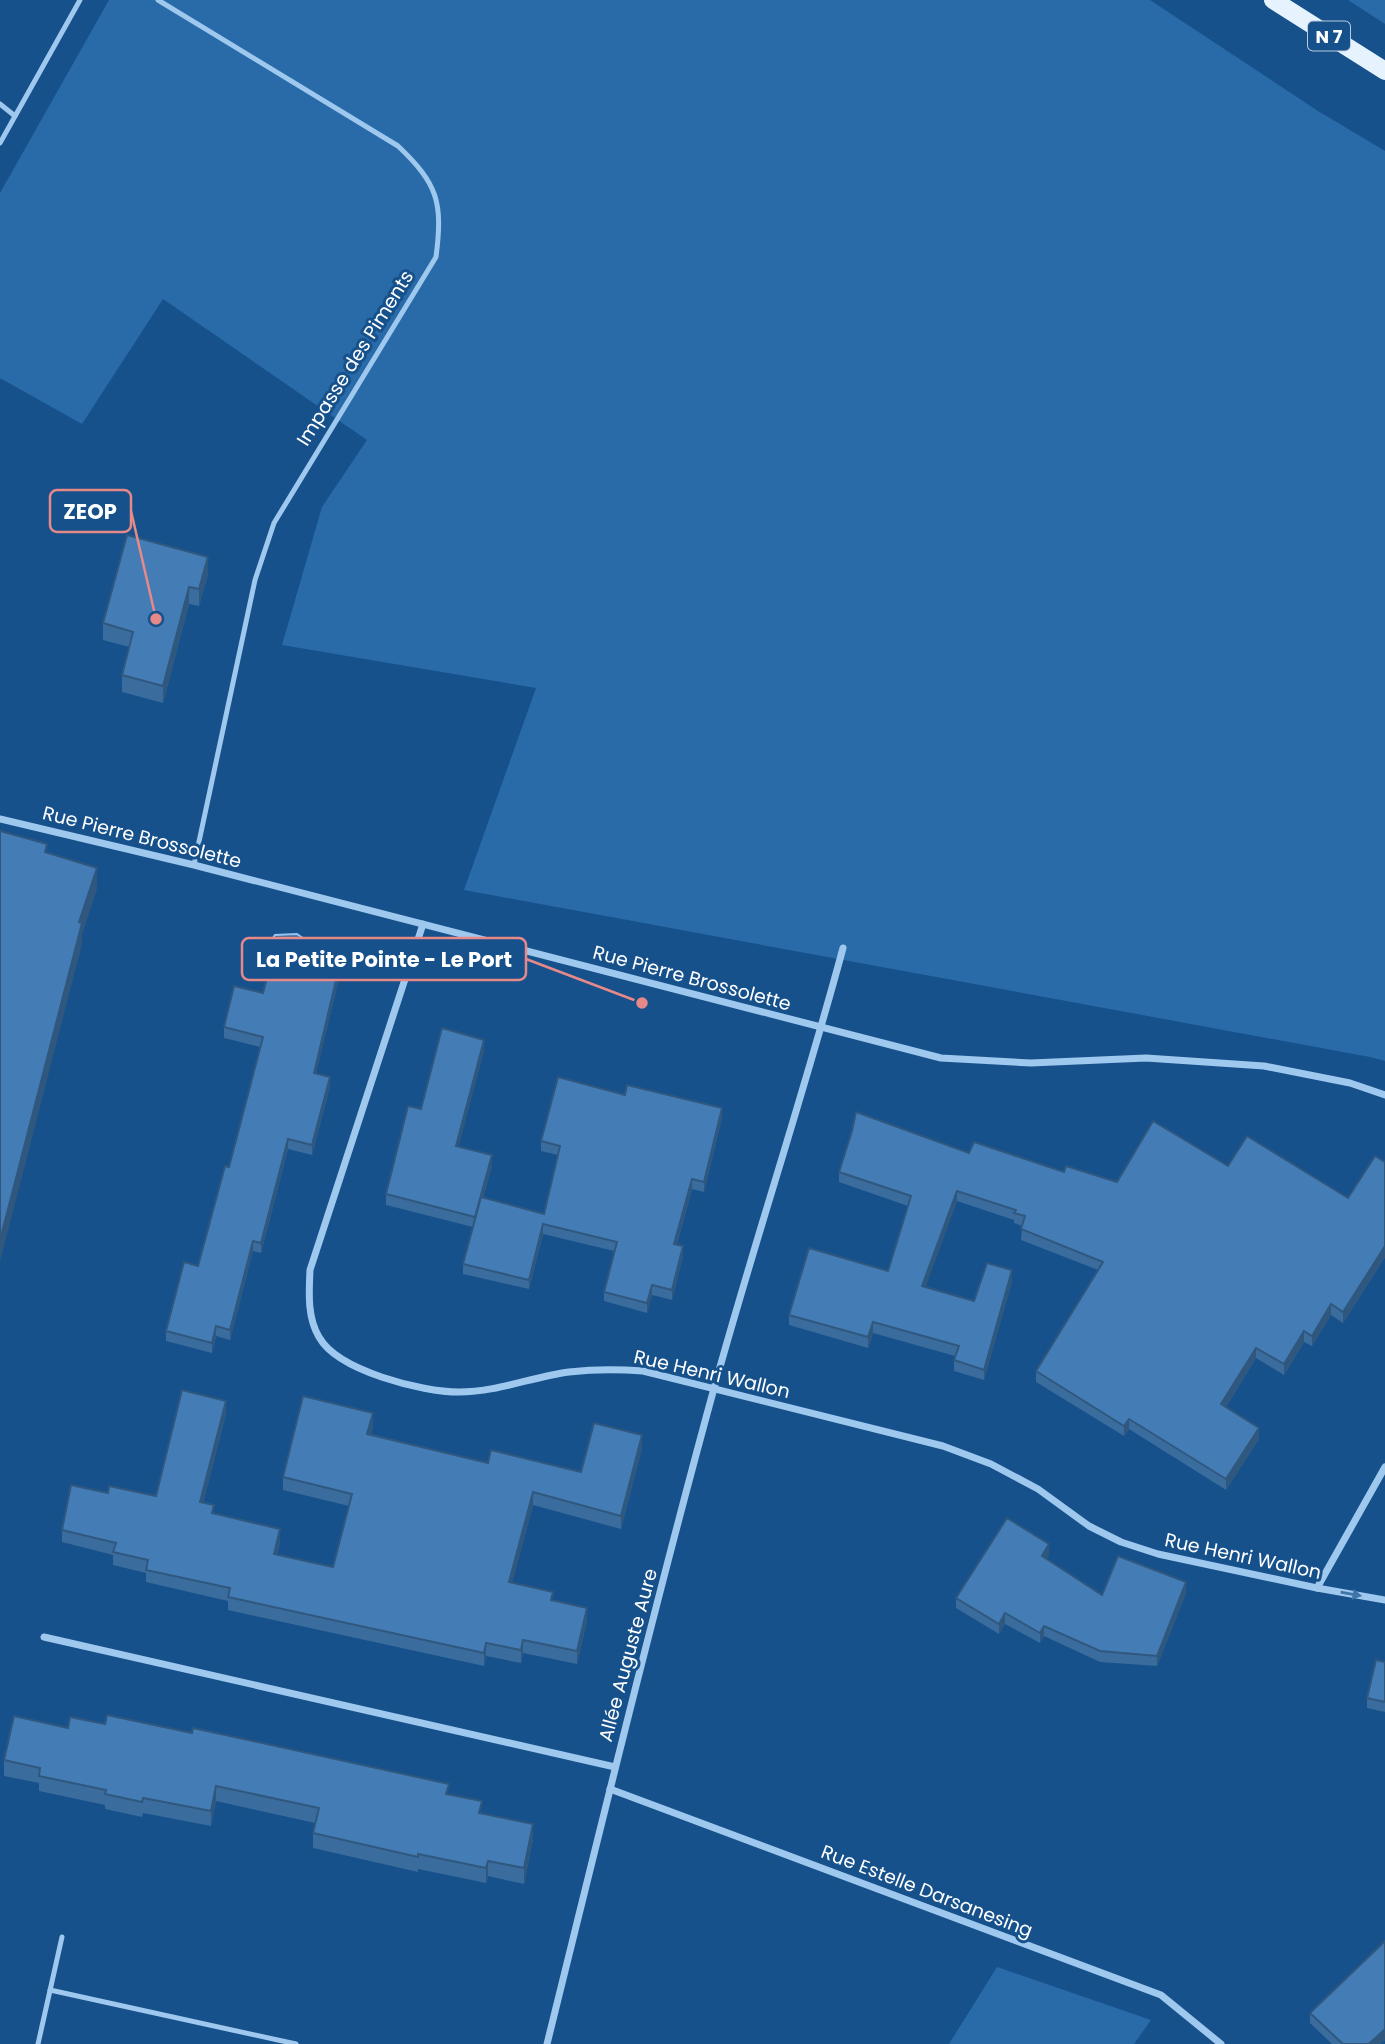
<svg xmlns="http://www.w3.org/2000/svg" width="1385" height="2044" font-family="Poppins,sans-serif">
  <rect width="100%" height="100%" fill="#16518b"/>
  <!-- green -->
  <g fill="#296ba9">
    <path d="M109 0H1150L1318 111 1385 151V1061L1370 1057 464 890 536 688 282 645 322 507 367 440 163 299 82 424 0 378V193Z"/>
    <path d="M1348 0H1385V24Z"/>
    <path d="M997 1967 1151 2020 1134 2044H949Z"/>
  </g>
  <!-- water -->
  <path fill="#406b95" stroke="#92c4f2" stroke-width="2" d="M297 934 326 954 328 957 325 968 269 955V944L275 935Z"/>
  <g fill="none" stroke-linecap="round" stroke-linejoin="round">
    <!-- lane -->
    <g stroke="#9fc8ef" stroke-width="5">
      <path d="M158 0 398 146C438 184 443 202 436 257L274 523 255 580 194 865"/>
      <path d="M0 104 15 116"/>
      <path d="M0 143 80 0"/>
      <path d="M50 1990 296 2044"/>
      <path d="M38 2044 62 1937"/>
    </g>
    <!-- street -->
    <g stroke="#9fc8ef" stroke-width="7">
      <path d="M0 819 194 865 941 1058 1031 1063 1146 1058 1264 1066 1350 1083 1385 1095"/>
      <path d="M423 924 310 1270C309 1292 307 1317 319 1337 338 1371 422 1392 459 1392 497 1392 532 1377 569 1372 594 1369 618 1369 643 1371L943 1446 991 1464 1038 1489 1089 1526 1121 1542 1158 1554 1317 1588 1385 1600"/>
      <path d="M1317 1588 1385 1467"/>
      <path d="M44 1637 615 1767"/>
      <path d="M610 1789 1161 1995 1221 2044"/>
      <path d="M547 2044C601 1826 654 1608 713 1392 754 1243 803 1097 843 948"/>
    </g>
    <!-- primary -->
    <path stroke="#e7f2ff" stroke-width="18" d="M1273 0 1385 71"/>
  </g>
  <!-- wall -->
  <g fill="#3a6c9d">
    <path d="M208 574 199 606 189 604 163 703 122 692V675L129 647 103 640V623Z"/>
    <path d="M338 982 316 1073 330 1087 312 1155 288 1149 261 1253 253 1251 230 1340 216 1336 212 1353 166 1341V1331L198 1266 229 1167 260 1047 224 1038V1027L263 993Z"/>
    <path d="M484 1050 458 1147 492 1166 483 1198 544 1214 558 1155 541 1151V1141L625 1095 722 1118 704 1192 692 1189 677 1244 683 1256 672 1300 652 1295 647 1313 604 1301V1292L614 1251 543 1234 529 1289 463 1274V1264L473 1227 386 1205V1194L421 1109Z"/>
    <path d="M969 1153 1117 1182 1228 1166 1348 1198 1385 1162V1257L1343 1323 1331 1315 1312 1346 1304 1342 1284 1375 1256 1358 1226 1407 1259 1439 1226 1490 1129 1429 1124 1436 1036 1382V1371L1098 1270 1021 1240 1022 1226 1014 1223V1220L957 1201 925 1287 974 1301 1012 1281 984 1380 954 1371V1360L955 1356 873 1333 868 1348 789 1325V1315L888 1271 908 1206 839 1182V1172Z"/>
    <path d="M226 1414 203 1503 214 1514 280 1542 277 1555 333 1567 349 1506 283 1490V1477L373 1426 371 1434 488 1463 581 1472 642 1448 621 1529 533 1505 512 1583 553 1600 587 1621 577 1664 523 1653 521 1663 486 1656 484 1666 228 1610V1601L146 1582V1573L113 1565V1555L62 1542V1530L108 1493 156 1496Z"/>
    <path d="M1049 1555 1046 1559 1102 1595 1186 1593 1157 1666 1100 1662 1044 1636 1040 1643 1005 1624 999 1634 956 1608V1598Z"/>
    <path d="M1385 1662V1712L1367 1708V1698Z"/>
    <path d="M68 1728 449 1795 482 1813 533 1839 524 1884 488 1876 486 1883 418 1869V1872L313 1848V1833L315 1823 216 1801 211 1826 143 1813 142 1817 105 1809V1805L39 1791V1783L4 1776V1760Z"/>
    <path d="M1385 1941V2040L1380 2044H1332L1310 2023V2013Z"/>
  </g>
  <!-- shaded-wall -->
  <g fill="#30587f">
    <path d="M208 557V574L199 606V589Z"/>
    <path d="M189 587V604L163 703V686Z"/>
    <path d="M97 868V889L82 935V944L0 1262V1240L79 922Z"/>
    <path d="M338 972V982L314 1083V1073Z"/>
    <path d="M484 1040V1050L456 1157V1146Z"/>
    <path d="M330 1077V1087L312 1155V1145Z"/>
    <path d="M722 1108V1118L704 1192V1182Z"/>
    <path d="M288 1139V1149L261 1253V1243Z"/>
    <path d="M492 1155V1166L475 1227V1217Z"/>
    <path d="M692 1179V1189L674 1254V1244Z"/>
    <path d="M957 1191V1201L922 1297V1286Z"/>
    <path d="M543 1224V1234L529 1289V1280Z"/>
    <path d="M253 1241V1251L230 1340V1330Z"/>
    <path d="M683 1246V1256L672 1300V1290Z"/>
    <path d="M1385 1246V1257L1343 1323V1312Z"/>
    <path d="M1012 1270V1281L984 1380V1370Z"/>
    <path d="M652 1285V1295L647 1313V1303Z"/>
    <path d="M1331 1304V1315L1312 1346V1336Z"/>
    <path d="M873 1322V1333L868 1348V1337Z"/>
    <path d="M216 1326V1336L212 1353V1343Z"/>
    <path d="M1304 1331V1342L1284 1375V1364Z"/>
    <path d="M1256 1348V1358L1221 1415V1404Z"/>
    <path d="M226 1401V1414L200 1515V1502Z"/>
    <path d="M373 1413V1426L367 1447V1434Z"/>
    <path d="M1129 1419V1429L1124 1436V1426Z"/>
    <path d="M1259 1428V1439L1226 1490V1479Z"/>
    <path d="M642 1435V1448L621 1529V1516Z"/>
    <path d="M533 1492V1505L509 1595V1582Z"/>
    <path d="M280 1529V1542L274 1567V1554Z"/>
    <path d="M1049 1544V1555L1042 1567V1556Z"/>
    <path d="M1186 1582V1593L1157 1666V1656Z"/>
    <path d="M587 1608V1621L577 1664V1651Z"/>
    <path d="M1005 1613V1624L999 1634V1624Z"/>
    <path d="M1044 1626V1636L1040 1643V1633Z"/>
    <path d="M523 1640V1653L521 1663V1650Z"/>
    <path d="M486 1643V1656L484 1666V1653Z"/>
    <path d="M216 1786V1801L211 1826V1811Z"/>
    <path d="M533 1824V1839L524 1884V1868Z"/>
    <path d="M488 1861V1876L486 1883V1868Z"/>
    <path d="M1385 2029V2040L1380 2044H1369Z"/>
  </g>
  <!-- building -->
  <g fill="#447db6" stroke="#30587f" stroke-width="2">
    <path d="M127 535 208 557 199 589 189 587 163 686 122 675 133 632 103 623Z"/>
    <path d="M0 831 47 844 45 852 97 868 79 922 82 923 0 1240Z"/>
    <path d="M273 955 338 972 314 1073 330 1077 312 1145 288 1139 261 1243 253 1241 230 1330 216 1326 212 1343 166 1331 184 1262 198 1266 225 1166 229 1167 263 1037 224 1027 234 986 263 993Z"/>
    <path d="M442 1028 484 1040 456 1146 492 1155 475 1217 386 1194 408 1106 421 1109Z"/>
    <path d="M558 1077 625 1095 627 1085 722 1108 704 1182 692 1179 674 1244 683 1246 672 1290 652 1285 647 1303 604 1292 617 1242 543 1224 529 1280 463 1264 481 1197 544 1214 560 1146 541 1141Z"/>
    <path d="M856 1112 969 1153 974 1142 1064 1172 1066 1166 1117 1182 1153 1121 1228 1166 1247 1136 1348 1198 1375 1156 1385 1162V1246L1343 1312 1331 1304 1312 1336 1304 1331 1284 1364 1256 1348 1221 1404 1259 1428 1226 1479 1129 1419 1124 1426 1036 1371 1103 1262 1021 1229 1025 1216 1014 1213 1016 1210 957 1191 922 1286 974 1301 987 1263 1012 1270 984 1370 954 1360 959 1346 873 1322 868 1337 789 1315 809 1248 888 1271 911 1196 839 1172 852 1131Z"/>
    <path d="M182 1390 226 1401 200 1502 214 1505 212 1513 280 1529 274 1554 333 1567 352 1494 283 1477 303 1396 373 1413 367 1434 488 1463 491 1450 581 1472 594 1423 642 1435 621 1516 533 1492 509 1582 553 1592 551 1600 587 1608 577 1651 523 1640 521 1650 486 1643 484 1653 228 1597 230 1588 146 1570 148 1560 113 1552 116 1543 62 1530 71 1485 108 1493 109 1486 156 1496Z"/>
    <path d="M1007 1518 1049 1544 1042 1556 1102 1595 1118 1556 1186 1582 1157 1656 1100 1651 1044 1626 1040 1633 1005 1613 999 1624 956 1598Z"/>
    <path d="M1376 1660 1385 1662V1702L1367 1698Z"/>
    <path d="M107 1715 192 1733 193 1728 449 1784 446 1794 482 1801 479 1813 533 1824 524 1868 488 1861 486 1868 418 1854V1857L313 1833 319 1808 216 1786 211 1811 143 1798 142 1802 105 1794 106 1790 39 1776 40 1768 4 1760 14 1716 68 1728 70 1717 105 1724Z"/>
    <path d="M1385 1941V2029L1369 2044H1343L1310 2013Z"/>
  </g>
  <!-- one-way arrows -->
  <defs><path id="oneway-solid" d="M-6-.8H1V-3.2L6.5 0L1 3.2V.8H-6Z" transform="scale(1.75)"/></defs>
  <use fill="#3f75a9" href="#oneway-solid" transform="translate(1351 1594) rotate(10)"/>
  <g text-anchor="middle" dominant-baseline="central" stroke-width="6" stroke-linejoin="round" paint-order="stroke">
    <!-- shield labels -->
    <rect fill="#16518b" stroke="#b9cbdc" stroke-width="2" x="1308" y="21.5" width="42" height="29" rx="5"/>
    <g font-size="18" font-weight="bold" fill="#fff">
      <text x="1329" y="36">N 7</text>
    </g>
    <!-- street labels -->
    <g font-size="19" fill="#fff" stroke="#16518b">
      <text transform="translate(355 358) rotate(-58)">Impasse des Piments</text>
      <text transform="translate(142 837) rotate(14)">Rue Pierre Brossolette</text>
      <text transform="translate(692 978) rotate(15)">Rue Pierre Brossolette</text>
      <text transform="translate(712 1374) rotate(13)">Rue Henri Wallon</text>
      <text transform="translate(1243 1556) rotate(12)">Rue Henri Wallon</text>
      <text transform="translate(628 1655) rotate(-75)">Allée Auguste Aure</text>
      <text transform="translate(927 1891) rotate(21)">Rue Estelle Darsanesing</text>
    </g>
  </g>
  <!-- callouts -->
  <path fill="none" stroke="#e88989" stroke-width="2.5" d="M156 619L131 511M642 1003L526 959"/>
  <g fill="#e88989" stroke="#16518b" stroke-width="2.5">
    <circle cx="156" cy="619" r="7"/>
    <circle cx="642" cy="1003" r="7"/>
  </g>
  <g fill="#16518b" stroke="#e88989" stroke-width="2.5">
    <rect x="50" y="490" width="81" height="42" rx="7"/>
    <rect x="242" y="938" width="284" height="42" rx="7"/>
  </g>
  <g font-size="21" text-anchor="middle" font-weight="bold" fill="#fff">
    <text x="90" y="519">ZEOP</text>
    <text x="384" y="967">La Petite Pointe - Le Port</text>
  </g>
</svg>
